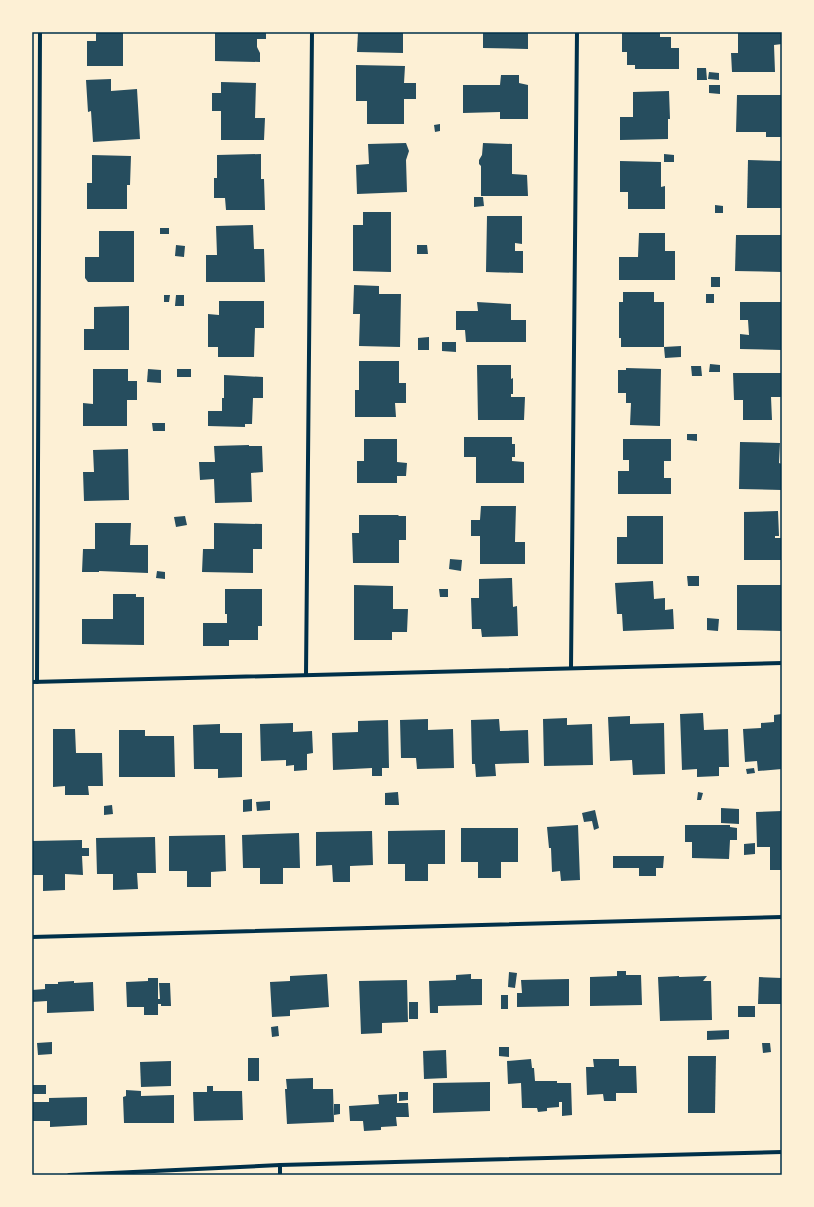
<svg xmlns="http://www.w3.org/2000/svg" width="814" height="1207" font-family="Manrope,sans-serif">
  <rect width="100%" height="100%" fill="#fdf0d5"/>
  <!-- building -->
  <g fill="#264d5e">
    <path d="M96 32H123V66H87V41H96Z"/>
    <path d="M215 32H266V39H257V47L260 53V62L215 61Z"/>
    <path d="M358 32H403V53L357 52Z"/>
    <path d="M483 32H528V49L483 48Z"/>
    <path d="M622 32H660V37H671V48H679V69H635V65H627V52H622Z"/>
    <path d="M738 32H782V44L774 45 775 72H732L731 53H738Z"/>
    <path d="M356 65 405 66 404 83H416V99H404V124H367V101H356Z"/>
    <path d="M697 68H706L707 80H697Z"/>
    <path d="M709 72 719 73V80L708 79Z"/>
    <path d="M501 75H519V83L528 85V119H500V112L463 113V85H500Z"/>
    <path d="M111 79V91L137 89 140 139 93 142 91 111 88 112 86 80Z"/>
    <path d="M221 82 256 83 255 118H265L264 140H221V111H212V93H221Z"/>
    <path d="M709 85H720V94L709 93Z"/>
    <path d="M669 91 670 119H668V139L620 140V117H633V92Z"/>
    <path d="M737 95H782V137H766V132H736Z"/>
    <path d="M440 124V131L435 132 434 125Z"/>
    <path d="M406 143 409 151 406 160 407 192 357 194 356 165 369 164 368 144Z"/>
    <path d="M483 143 512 144V174L527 175 528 196H481V166L479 164V160L482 155Z"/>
    <path d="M261 154V179H264L265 210H226L225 198H214V178H217V155Z"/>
    <path d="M664 154 674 155V162H664Z"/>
    <path d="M92 155 131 156 130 185H127V209H87V183H92Z"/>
    <path d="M748 160 782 161V208H747Z"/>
    <path d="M620 161 661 162V187L665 186V209H628V192H620Z"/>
    <path d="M474 197H483L484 206 474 207Z"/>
    <path d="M715 205 723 206V213H715Z"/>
    <path d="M363 212H391V272L353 271V225H363Z"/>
    <path d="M487 216H522V244L515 243V251H523V273L486 272Z"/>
    <path d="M253 225 254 249H264L265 282H206V255H217L216 226Z"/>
    <rect x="160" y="228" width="9" height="6"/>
    <path d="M99 231H134V282H88L85 278V257H99Z"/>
    <path d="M639 233H665V251H675V280H619V257H638Z"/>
    <path d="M736 235H782V272L735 271Z"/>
    <path d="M176 245 185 246 184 257 175 256Z"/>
    <path d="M417 245H427L428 254H417Z"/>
    <rect x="711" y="277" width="9" height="10"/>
    <path d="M354 285 379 286V294H401L400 347 359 346 360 314H353Z"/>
    <path d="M623 292H654V302H664V347H621V338H619V302H623Z"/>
    <rect x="706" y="294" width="8" height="9"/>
    <path d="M164 295H170L169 302H164Z"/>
    <path d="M176 295H184V306H175Z"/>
    <path d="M219 301H264V328H255L254 357H218V347H208V314L219 315Z"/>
    <path d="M477 302 511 304V320H526V342H466L465 330H456V311H478Z"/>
    <path d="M740 302H782V350L740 349V334L749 335 748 320H740Z"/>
    <path d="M129 306V350H84V329H94V307Z"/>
    <path d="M429 337V350H418V338Z"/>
    <path d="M442 342H456V352L442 351Z"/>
    <path d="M681 346V357L665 358 664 347Z"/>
    <path d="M359 361H399V383H406V403H395L396 417H355V390H359Z"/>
    <path d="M710 364 720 365V372H709Z"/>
    <path d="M477 365H511V379L513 378V394H511V397H525L524 420H478Z"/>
    <path d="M691 366H701L702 376H692Z"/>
    <path d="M626 368 661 369 660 426 630 425 631 403H626V393H618V370H626Z"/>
    <path d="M93 369H128V381H137V400H127V426H83V403L93 404Z"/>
    <path d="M148 369 161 370V383L147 382Z"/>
    <rect x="177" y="369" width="14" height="8"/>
    <path d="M733 373H782V397H771L772 420H743V400H734Z"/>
    <path d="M224 375 263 377V398H253L252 424H245V427L208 426V411H222V398H224Z"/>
    <path d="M152 423H165V431H153Z"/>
    <path d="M687 434H697V441L687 440Z"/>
    <path d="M464 437H512V444H515V457H512V461L524 462V483H476V457H464Z"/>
    <path d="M364 439H397V462L407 463 406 476H397V483H357V461H364Z"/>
    <path d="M623 439H671V461H664V478H671V494H618V471H629V460H623Z"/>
    <path d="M740 442 780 443 779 463 782 464V490L739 489Z"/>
    <path d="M249 445V446H262L263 472 251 473 252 502 215 503 214 479 200 480 199 462H215L214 446Z"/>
    <path d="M128 449 129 500 84 501 83 472H94L93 450Z"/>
    <path d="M481 506H516L515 542H525V564H480V536H471V520H480Z"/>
    <path d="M778 511 779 536H775V538H782V560H744V512Z"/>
    <path d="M359 515H398L399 516H406V540H399V563H353L352 533H359Z"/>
    <path d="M185 516 187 525 176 527 174 517Z"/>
    <path d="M627 516H663V564H617V537H627Z"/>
    <path d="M95 523H131L130 545H148V573L99 571V572H82L83 549H95Z"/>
    <path d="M214 523 262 524V549H253V573L202 572 203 549H214Z"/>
    <path d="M450 559 462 560 461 571 449 569Z"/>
    <path d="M157 571 165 572V579L156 578Z"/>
    <path d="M687 576H699V586H688Z"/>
    <path d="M512 578 513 607 517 606 518 636 482 637 481 629H472L471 598H479V579Z"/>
    <path d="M653 581 654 599 665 598V610L673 609 674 629 623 631 622 614H617L615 583Z"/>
    <path d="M354 585 393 586V609H408L407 632H392V640H354Z"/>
    <path d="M737 585H782V631L737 630Z"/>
    <path d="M225 589H262V626H258V640H229V646H203V623H227V614H225Z"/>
    <path d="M439 589H448V597H440Z"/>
    <path d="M113 594H136V597H144V645L82 644V619H113Z"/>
    <path d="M707 618 719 619 718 631 707 630Z"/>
    <path d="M703 713 704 730 728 729 729 767H719V776L697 777V769L682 770 680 714Z"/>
    <path d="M782 714V769L758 771 757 761 745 762 743 729 761 728V723L774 722V715Z"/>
    <path d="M630 716V724L664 723 665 774 633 775 632 760 610 761 608 717Z"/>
    <path d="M567 718V725L592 724 593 765 544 766 543 719Z"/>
    <path d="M428 719V730L453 729 454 768 417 769 416 758H401L400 720Z"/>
    <path d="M499 719 500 731 528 730 529 763 495 764 496 776 476 777 475 764H472L471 720Z"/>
    <path d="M388 720 389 768H382V776H372V768L333 770 332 733 358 732V721Z"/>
    <path d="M293 723V732L312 731 313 753 307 754V770L294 771V765L286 766V760L261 761 260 724Z"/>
    <path d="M220 724V733H242V777L218 778V769H194L193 725Z"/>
    <path d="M53 729H75L76 753H102L103 786H88L89 795H65V786L53 787Z"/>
    <path d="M119 730H145V736H174L175 777H119Z"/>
    <path d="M754 768 755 773 747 774 746 769Z"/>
    <path d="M398 792 399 805H385V793Z"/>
    <path d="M698 792 703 793 701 800H697Z"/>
    <path d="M252 799V811L243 812V800Z"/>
    <path d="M270 801V810L257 811 256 802Z"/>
    <path d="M112 805 113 814 104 815V806Z"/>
    <path d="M721 808 739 809V824L721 823Z"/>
    <path d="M595 810 599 828 594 830 592 821 584 822 582 813Z"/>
    <path d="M782 811V870H770V847H757L756 812Z"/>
    <path d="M578 825 580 880 561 881 560 871 552 872 551 848H549L547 827Z"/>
    <path d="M685 825H730V827L737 828V840H730L729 859 692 858V842H685Z"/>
    <path d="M461 828H518V862H501V878H478V862H461Z"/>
    <path d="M445 830V864H428V881H405V864H388V831Z"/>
    <path d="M372 831 373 865 350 866V882H333L332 865 316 866V832Z"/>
    <path d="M299 833 300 868H283V884H260V868H243L242 835Z"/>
    <path d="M225 835 226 871 211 872V887H187V871H169V836Z"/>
    <path d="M155 837 156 873H137L138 889 113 890V874H97L96 838Z"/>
    <path d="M82 840V848H89V856H82L83 875 65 874V890L43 891V875H32V841Z"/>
    <path d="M755 843V854L744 855V844Z"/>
    <path d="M613 856H664L663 868H656V876H639V868H613Z"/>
    <path d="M617 971H626V975H641L642 1005 590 1006V977L617 976Z"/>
    <path d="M509 972 517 973 515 988 508 987Z"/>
    <path d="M327 974 329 1007 290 1010V1016L272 1017 270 982 290 981V976Z"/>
    <path d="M471 974V979H482V1005L438 1006V1013H430L429 981 456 980V975Z"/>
    <path d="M679 976V977L707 976 703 981H711L712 1020 660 1021 658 977Z"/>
    <path d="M759 977 782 978V1004H758Z"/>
    <path d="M148 978H158V999H160L159 983H170L171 1006H161V1004H158V1015H144V1007H127L126 982 148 981Z"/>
    <path d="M569 979V1006L517 1007V993H522L521 980Z"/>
    <path d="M407 980 408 1022 382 1023V1033L361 1034 359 981Z"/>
    <path d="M74 981V983L93 982 94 1011 47 1013V1001L32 1002V990L45 989V984H58V982Z"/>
    <rect x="501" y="995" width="7" height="14"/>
    <rect x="409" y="1002" width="9" height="17"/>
    <rect x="738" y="1006" width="17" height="11"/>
    <path d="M278 1026 279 1036 272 1037 271 1027Z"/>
    <path d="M729 1030V1039L707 1040V1031Z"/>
    <path d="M52 1042V1054L38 1055 37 1043Z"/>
    <path d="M762 1043H770L771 1052 763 1053Z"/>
    <path d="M499 1047H509V1057L499 1056Z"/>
    <path d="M446 1050 447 1078 424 1079 423 1051Z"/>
    <path d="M688 1056H716L715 1113H688Z"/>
    <rect x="248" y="1058" width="11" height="23"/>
    <path d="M531 1059 532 1068H534L535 1081H557V1083H571L572 1115 562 1116V1102H559V1107L547 1108V1111L538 1112 537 1108H522L521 1083 508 1084 507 1061Z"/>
    <path d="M593 1059H619V1066H636L637 1093H616V1101H604L603 1094 587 1095 586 1067H594Z"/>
    <path d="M171 1061V1086L141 1087 140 1062Z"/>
    <path d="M313 1078V1089H333L334 1122 287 1124 285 1089H287L286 1079Z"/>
    <path d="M490 1082V1111L433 1113V1083Z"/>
    <rect x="33" y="1085" width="13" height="9"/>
    <path d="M207 1086H213V1091H242L243 1120 194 1121 193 1092H207Z"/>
    <path d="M126 1090 141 1091V1096L174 1095V1123H124L123 1097 126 1096Z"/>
    <path d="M399 1092H408V1100L399 1101Z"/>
    <path d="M397 1094V1103H408L409 1117H396L397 1126 381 1127V1130L364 1131 363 1121H350L349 1106 379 1104 378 1095Z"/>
    <path d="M87 1097V1125L50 1127V1121H32V1102H49V1098Z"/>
    <path d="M334 1104H340V1114L334 1115Z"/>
  </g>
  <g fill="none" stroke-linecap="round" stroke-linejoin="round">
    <!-- minor -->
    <g stroke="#003049" stroke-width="4">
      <path d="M571 668 577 32"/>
      <path d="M306 675 312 32"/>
      <path d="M32 682 782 663"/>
      <path d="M37 682 40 32"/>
      <path d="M32 937 782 917"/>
      <path d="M280 1165V1175"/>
      <path d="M69 1175 280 1165 782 1152"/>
    </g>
  </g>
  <!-- border -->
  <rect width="814" height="1207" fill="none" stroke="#fdf0d5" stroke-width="66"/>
  <rect x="33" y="33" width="748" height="1141" fill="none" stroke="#003049" stroke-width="1.5"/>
</svg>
